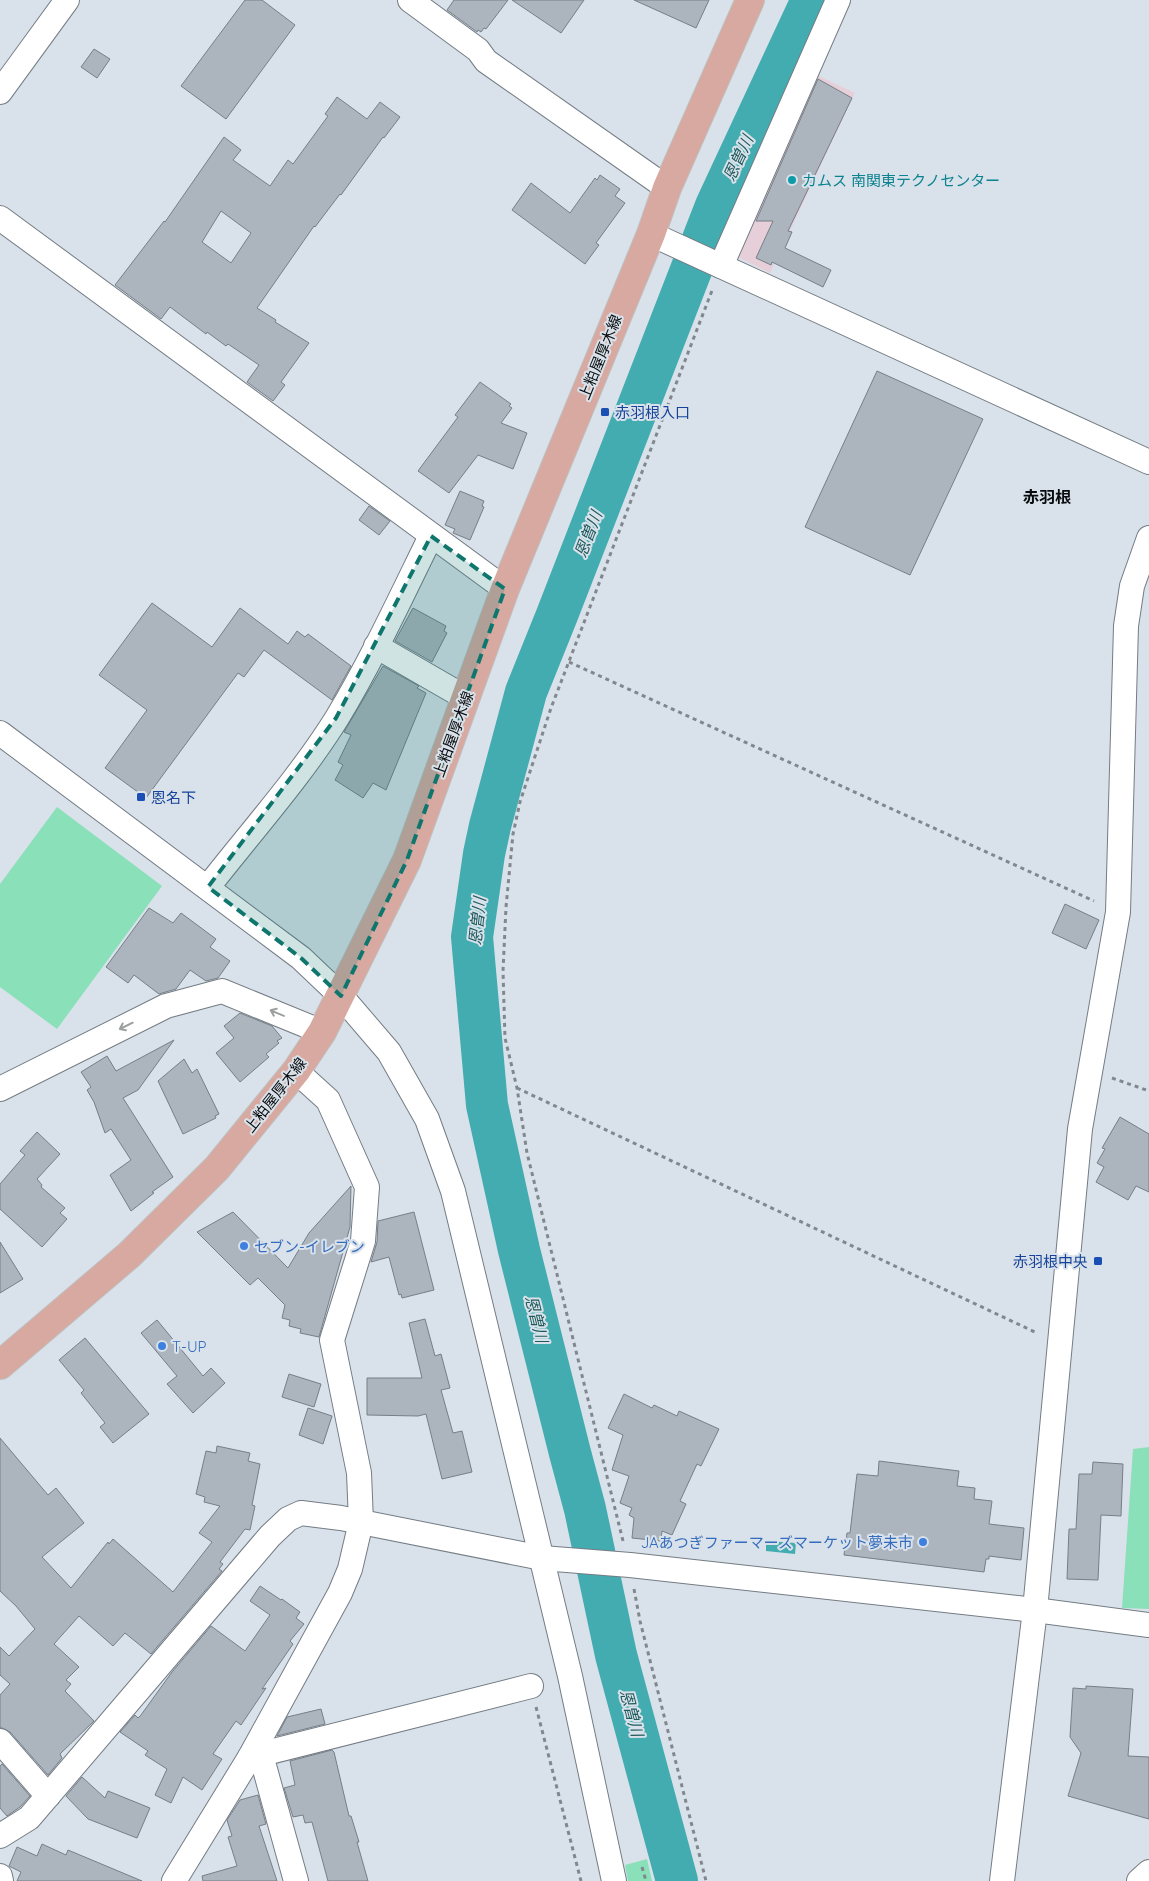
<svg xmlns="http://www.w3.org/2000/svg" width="1149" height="1881" font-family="Quicksand,'Noto Sans JP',sans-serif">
  <rect width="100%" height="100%" fill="#d9e2ea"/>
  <!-- industrial -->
  <path fill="#e7cfd9" d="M810 72 855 93 770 273 732 254Z"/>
  <!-- green -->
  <g fill="#8ae0b9">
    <path d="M57 807 162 886 57 1029 0 987V884Z"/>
    <path d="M1149 1447V1609L1122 1608 1133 1449Z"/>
    <path d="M647 1859 652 1881H628L625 1865Z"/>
  </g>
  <!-- water -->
  <path fill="#43acb0" d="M766 1541 796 1543 795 1554 766 1551Z"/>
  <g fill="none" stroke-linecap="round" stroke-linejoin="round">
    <!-- river -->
    <path stroke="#43acb0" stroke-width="42" d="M677 1881 616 1655 585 1509 570 1453 519 1250 487 1105 472 937 484 854 490 826 526 692 557 615 716 206 812 0"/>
  </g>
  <!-- building -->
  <g fill="#acb4bd" stroke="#767f87" fill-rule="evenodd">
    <path d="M245 0H262L295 25 226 119 181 86Z"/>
    <path d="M454 0H508L486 29 484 28 481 32 478 30 477 32 447 10Z"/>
    <path d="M512 0H584L561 33Z"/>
    <path d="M634 0H709L696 28Z"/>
    <path d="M94 49 110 59 97 78 81 67Z"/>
    <path d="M818 79 852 98 788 231 792 232 785 248 831 270 823 287 772 262 771 265 756 258 773 221H756Z"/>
    <path d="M337 97 367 119 380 102 400 117 384 138 383 137 341 195 340 194 315 227 314 226 257 308 276 320 275 322 309 343 281 382 285 385 273 401 247 382 259 365 228 344 226 346 207 332 206 334 170 307 161 319 115 285 164 221 165 222 224 137 241 150 233 160 270 186 288 160 293 164 328 116 325 114ZM221 211 251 233 231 263 202 242Z"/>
    <path d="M600 175 620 189 615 196 625 203 596 243 599 245 585 264 512 210 531 183 570 213 595 178 597 180Z"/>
    <path d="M877 371 983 419 910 575 805 527Z"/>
    <path d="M480 382 511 404 509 406 512 408 501 423 527 433 513 469 478 455 449 493 418 471 458 417 455 415Z"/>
    <path d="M460 491 484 501 482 506 484 507 470 540 453 533 455 529 445 525Z"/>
    <path d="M369 506 390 521 379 535 359 520Z"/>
    <path d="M152 603 212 647 240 608 288 644 297 631 305 637 308 634 351 666 332 700 264 650 244 677 238 673 146 798 105 768 147 710 99 675Z"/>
    <path d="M413 608 446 626 444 631 447 633 432 662 395 641Z"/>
    <path d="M383 666 419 686 417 688 426 693 386 790 373 783 363 798 335 780 343 765 338 762 351 735 344 732Z"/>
    <path d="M1065 904 1099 920 1086 949 1052 933Z"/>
    <path d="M149 908 173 923 181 913 216 939 210 947 230 961 218 978 206 981 190 970 176 989 159 994 134 975 128 983 106 967Z"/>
    <path d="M240 1013 272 1026 282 1038 277 1041 279 1043 266 1054 269 1057 240 1082 216 1053 234 1038 224 1026Z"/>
    <path d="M174 1040 138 1090 123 1098 173 1177 152 1192 154 1193 131 1211 110 1175 131 1160 111 1129 105 1133 94 1102 87 1090 91 1087 81 1072 107 1056 116 1071Z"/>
    <path d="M184 1059 192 1073 197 1069 219 1114 215 1116 216 1118 183 1134 158 1081Z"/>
    <path d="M1120 1117 1149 1134V1192L1136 1186 1128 1200 1096 1182 1104 1167 1097 1163 1105 1149 1102 1148Z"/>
    <path d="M37 1132 60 1154 37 1179 42 1185 41 1187 65 1208 60 1213 67 1219 42 1247 0 1209V1184L25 1155 20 1151Z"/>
    <path d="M351 1186 350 1227 319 1337 300 1333 301 1329 289 1326 290 1320 282 1318 285 1305 258 1278 250 1285 197 1232 233 1212 288 1268 309 1233Z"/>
    <path d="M414 1212 434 1290 402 1298 401 1294 399 1295 389 1257 371 1262 377 1242 378 1221Z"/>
    <path d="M0 1242 23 1279 0 1293Z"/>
    <path d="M425 1319 435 1356 441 1354 450 1388 441 1390 453 1433 462 1431 472 1472 442 1479 426 1414 418 1416 367 1415V1378H422L409 1323Z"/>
    <path d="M157 1320 203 1376 211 1368 225 1383 193 1413 167 1384 177 1376 141 1333Z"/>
    <path d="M85 1338 149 1414 113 1443 100 1427 105 1423 81 1393 84 1390 59 1360Z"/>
    <path d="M289 1374 321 1384 314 1407 282 1397Z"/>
    <path d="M624 1394 652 1408 654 1405 677 1416 679 1411 719 1429 701 1466 697 1464 680 1501 686 1504 672 1535 662 1531 661 1541 632 1538 634 1518 629 1515 632 1508 620 1503 629 1476 612 1470 623 1435 608 1428Z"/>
    <path d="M308 1408 332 1416 323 1444 299 1435Z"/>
    <path d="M0 1438 48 1495 56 1488 84 1523 42 1557 71 1588 108 1542 109 1544 113 1539 173 1592 212 1542 199 1533 220 1506 204 1502 205 1497 196 1494 206 1451 216 1453 217 1446 250 1453 248 1461 260 1464 252 1505 255 1506 250 1530 245 1529 220 1562 223 1564 219 1569 222 1571 151 1654 125 1633 113 1646 79 1616 54 1644 79 1667 66 1680 71 1684 65 1691 94 1721 60 1754 62 1758 48 1775 10 1732 0 1727V1695L10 1684 0 1675V1647L9 1656 35 1629 16 1606 0 1591Z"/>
    <path d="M879 1461 959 1471 957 1486 975 1488 974 1499 992 1501 989 1524 1024 1528 1021 1560 989 1556V1559H986L984 1572 844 1555 847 1533H850L857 1474 878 1476Z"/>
    <path d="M1093 1462 1123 1464 1121 1516 1101 1515 1098 1580 1067 1579 1069 1529H1076L1079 1474H1092Z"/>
    <path d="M260 1586 281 1600 282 1599 300 1612 296 1618 304 1624 290 1641 293 1644 262 1689 266 1688 241 1725 236 1721 213 1754 222 1759 202 1790 183 1777 171 1803 155 1795 167 1769 145 1755 148 1751 120 1732 135 1715 138 1718 141 1715 172 1672 211 1626 245 1651 270 1615 250 1601Z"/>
    <path d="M1086 1686 1133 1689 1128 1756 1149 1757V1819L1068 1796 1081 1753 1070 1737 1073 1688 1086 1689Z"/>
    <path d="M321 1709 325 1724 277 1736 287 1717Z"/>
    <path d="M332 1750 334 1752 349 1816H351L359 1842H357L368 1881H328L312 1822 305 1823 303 1815 293 1817 284 1788 295 1785 290 1761Z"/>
    <path d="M2 1764 30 1796 20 1807 7 1816 0 1808V1766Z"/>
    <path d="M82 1777 105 1798 108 1791 150 1808 137 1838 88 1819 66 1796Z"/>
    <path d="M258 1795 266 1824 259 1826 277 1881H203L202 1876 237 1866 228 1837 232 1836 227 1820 240 1800Z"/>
    <path d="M42 1844 66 1855 68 1850 142 1881H17L21 1872 9 1866 17 1847 37 1856Z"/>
  </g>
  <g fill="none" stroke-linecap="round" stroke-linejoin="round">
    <defs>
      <g id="minor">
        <path d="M410 0 478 50 486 61 667 188"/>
        <path d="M0 92 67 0"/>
        <path d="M0 218 505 589"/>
        <path d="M651 234 1149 462"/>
        <path d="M721 266 838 0"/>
        <path d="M376 646 466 698"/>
        <path d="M0 733 301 958 341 996 389 1052 427 1119 453 1191 570 1676 614 1881"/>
        <path d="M208 887C250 833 301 776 337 718 372 660 401 597 431 536"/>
        <path d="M0 1089 166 1006 222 991 322 1032"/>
        <path d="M0 1741 48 1796"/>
        <path d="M261 1755 296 1881"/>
        <path d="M250 1757 531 1686"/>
        <path d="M0 1836 29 1818 270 1536 288 1519 301 1513 341 1518 542 1558 630 1565 1035 1610 1149 1625"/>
        <path d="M0 1876 1 1881"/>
        <path d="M174 1881 250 1757 340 1593 350 1569 361 1522 359 1473 332 1340 363 1241 367 1187 328 1100 296 1071"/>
        <path d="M1002 1881 1035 1610 1080 1129 1118 912 1126 626 1132 586 1149 538"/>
        <path d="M1139 1881 1149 1872"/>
      </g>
      <path id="major" d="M0 1365 129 1255 217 1168 296 1071 322 1032 407 860 505 589 651 234 667 188 750 0"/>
    </defs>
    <!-- minor casing -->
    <use href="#minor" stroke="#747c84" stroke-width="26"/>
    <!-- major casing -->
    <use href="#major" stroke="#bfc0c0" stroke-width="30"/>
    <!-- path -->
    <g stroke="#81888d" stroke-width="3" stroke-dasharray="4 4" stroke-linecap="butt">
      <path d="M569 662 1094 901"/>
      <path d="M1112 1078 1149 1091"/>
      <path d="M517 1088 1037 1333"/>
      <path d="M623 1541 527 1153 517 1088 505 1038 503 971 506 907 513 834 520 802 551 708 713 288"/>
      <path d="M634 1589 640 1621 706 1881"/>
      <path d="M536 1707 581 1881"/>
      <path d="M642 1867 646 1881"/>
    </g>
    <!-- minor -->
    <use href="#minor" stroke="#fff" stroke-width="24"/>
    <!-- major -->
    <use href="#major" stroke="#d7a9a1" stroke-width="28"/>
  </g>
  <!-- one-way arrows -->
  <defs><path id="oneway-shaft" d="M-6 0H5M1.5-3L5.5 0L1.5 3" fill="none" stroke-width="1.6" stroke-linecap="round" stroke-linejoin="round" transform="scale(1.25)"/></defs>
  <g stroke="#9d9e9f">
    <use href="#oneway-shaft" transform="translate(277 1013) rotate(-157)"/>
    <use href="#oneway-shaft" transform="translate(126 1026) rotate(154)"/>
  </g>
  <!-- marked area -->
  <path fill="#0f766e" fill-opacity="0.2" stroke="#0f766e" stroke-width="4" stroke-dasharray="10 6" stroke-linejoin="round" d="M431 536 505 589 407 860 341 996 301 958 208 887 336 718Z"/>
  <!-- markers -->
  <circle fill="#0f9aa8" stroke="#d9e2ea" stroke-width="2" cx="792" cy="180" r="5"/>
  <g fill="#1a4fb4" stroke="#d9e2ea" stroke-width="2">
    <rect x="600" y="407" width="10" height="10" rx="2.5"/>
    <rect x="136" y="792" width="10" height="10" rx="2.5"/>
    <rect x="1093" y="1256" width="10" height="10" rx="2.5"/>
  </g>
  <g fill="#3f7fe0" stroke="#d9e2ea" stroke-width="2">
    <circle cx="244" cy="1246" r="5"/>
    <circle cx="162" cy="1346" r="5"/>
    <circle cx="923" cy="1542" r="5"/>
  </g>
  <g text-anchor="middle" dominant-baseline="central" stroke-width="4" stroke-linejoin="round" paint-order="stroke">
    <!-- culture labels -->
    <g font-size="15" fill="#0d838f" stroke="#d9e2ea" text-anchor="start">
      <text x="802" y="180">カムス 南関東テクノセンター</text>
    </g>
    <!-- street labels -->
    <g font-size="15" fill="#090c0e" stroke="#d9e2ea">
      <text transform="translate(600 357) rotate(-68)">上粕屋厚木線</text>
      <text transform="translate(453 734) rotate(-70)">上粕屋厚木線</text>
      <text transform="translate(275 1095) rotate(-52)">上粕屋厚木線</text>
    </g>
    <!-- transit labels -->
    <g font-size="15" fill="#164399" stroke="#d9e2ea" text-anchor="start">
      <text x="615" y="412">赤羽根入口</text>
      <text x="151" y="797">恩名下</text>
      <text x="1088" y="1261" text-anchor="end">赤羽根中央</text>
    </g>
    <!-- shop labels -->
    <g font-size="15" fill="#366cbe" stroke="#d9e2ea" text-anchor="start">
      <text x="254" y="1246">セブン-イレブン</text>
      <text x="172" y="1346">T-UP</text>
      <text x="913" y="1542" text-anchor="end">JAあつぎファーマーズマーケット夢未市</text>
    </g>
    <!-- water labels -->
    <g font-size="16" font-style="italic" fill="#1f5a5c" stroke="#d9e2ea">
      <text transform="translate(738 158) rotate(-65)">恩曽川</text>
      <text transform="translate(588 534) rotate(-69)">恩曽川</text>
      <text transform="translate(477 921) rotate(-84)">恩曽川</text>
      <text transform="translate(537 1319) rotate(76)">恩曽川</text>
      <text transform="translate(632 1713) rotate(75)">恩曽川</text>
    </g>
    <!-- neighbourhood labels -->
    <g font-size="16" font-weight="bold" fill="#090c0e" stroke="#d9e2ea">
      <text x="1047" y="497">赤羽根</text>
    </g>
  </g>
</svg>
